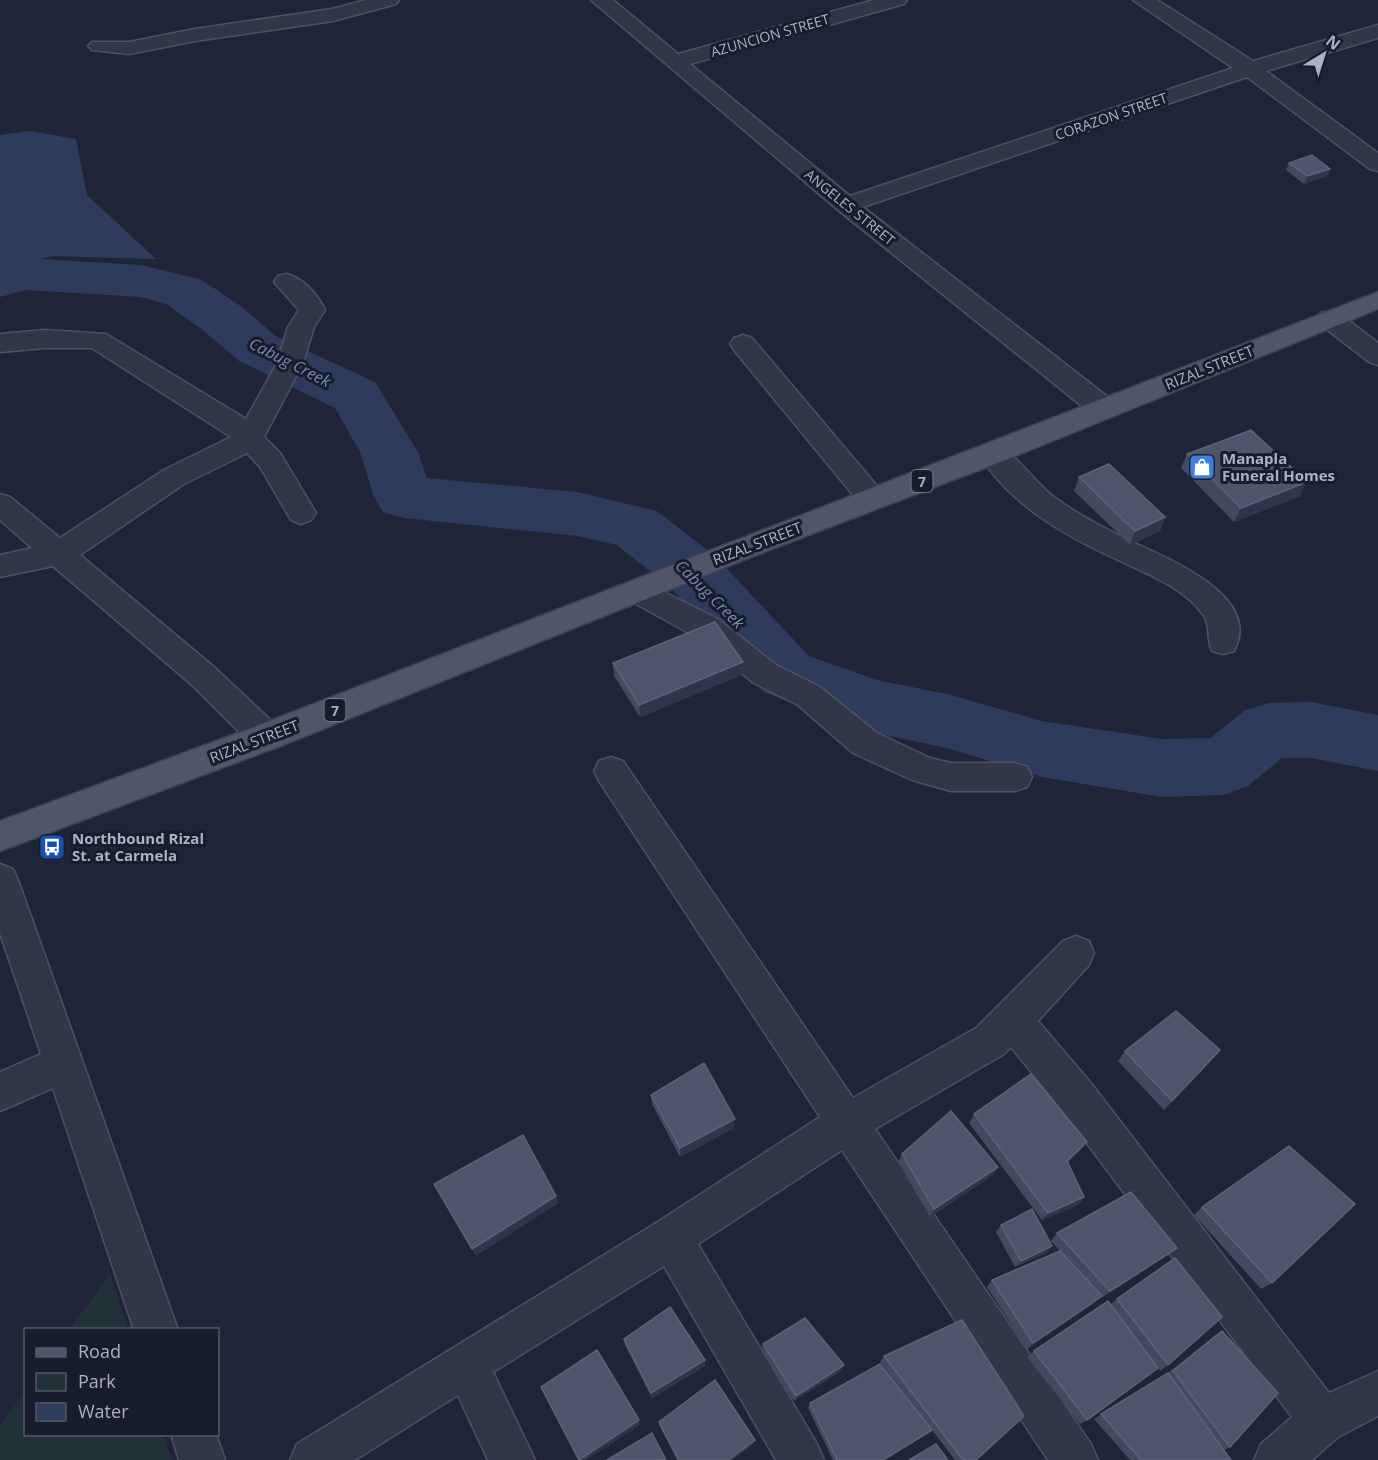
<svg xmlns="http://www.w3.org/2000/svg" width="1378" height="1460" font-family="'Open Sans',sans-serif">
  <rect width="100%" height="100%" fill="#1f2537"/>
  <!-- green -->
  <g fill="#203138">
    <path d="M110 1274 128 1329H70Z"/>
    <path d="M25 1391 26 1434 163 1435 172 1460H0V1426Z"/>
  </g>
  <!-- water -->
  <path fill="#2f3b5d" d="M30 131 76 139 87 195 156 259 53 256 0 269V135Z"/>
  <g fill="none" stroke-linecap="round" stroke-linejoin="round">
    <!-- river -->
    <path fill="#2f3b5d" fill-rule="evenodd" d="M23 258 141 265 202 280 242 307 277 337 375 382 418 452 427 478 577 492 657 511 715 556 809 656 877 680 947 694 1042 721 1162 739 1210 738 1244 711 1268 703 1311 702 1378 715V771L1311 758H1282L1248 786 1224 795 1162 797 1042 777 947 748 875 733 763 692 671 588 617 545 577 536 404 518 383 512 374 497 360 452 335 408 239 361 204 331 166 304 141 297 26 290 0 297V264Z"/>
    <defs>
      <g id="minor">
        <path d="M366 0H399L396 4 333 21 195 41 129 54 92 50 88 46 92 42H129L195 29 332 9Z"/>
        <path d="M591 0H613L678 54 874 0H907L904 4 690 64 850 196 1233 68 1133 0H1157L1253 61 1378 25V38L1266 71 1378 153V171L1370 169 1247 77 863 207 1113 401 1117 408 1113 415 1103 417 1093 415 838 210Z"/>
        <path d="M287 274C304 279 317 294 325 310L314 327 303 363 264 437 280 453 316 513 311 520 301 524 291 520 260 467 247 453 184 484 80 555 214 667 278 727 283 737 278 747 266 751 254 747 192 685 53 566 0 577V555L32 548 0 520V494L10 497 60 538 164 470 231 437 92 348H45L0 352V334L45 330 106 334 246 419 277 363 288 327 299 310 274 282 278 276Z"/>
        <path d="M1330 311 1339 313 1378 343V365L1369 362 1321 325 1317 319 1321 313Z"/>
        <path d="M743 335 752 338 882 492 886 499 882 506 872 509 862 506 734 350 730 344 734 338Z"/>
        <path d="M993 444C1016 451 1036 486 1058 500 1078 514 1100 526 1122 537 1158 555 1265 593 1234 651L1223 654 1212 651C1206 639 1211 627 1204 616 1186 588 1145 573 1116 559 1065 536 1009 504 979 454L983 447Z"/>
        <path d="M638 579 718 619 776 665 820 687 877 733 930 758 951 763H1015L1027 767 1032 777 1027 787 1015 791H951L912 780 853 753 798 705 754 683 696 637 627 599 623 591 627 583Z"/>
        <path d="M611 757 623 761 853 1098 976 1028 1063 941 1076 936 1089 941 1094 953 1089 965 1038 1021 1090 1082 1329 1393 1378 1371V1416L1338 1437 1312 1460H1254L1261 1444 1292 1417 1062 1110 1011 1047 1004 1054 875 1129 1091 1444 1098 1460H1048L842 1150 698 1244 817 1444 824 1460H776L664 1266 493 1372 535 1460H488L458 1395 355 1460H290L297 1444 656 1223 820 1117 599 781 594 771 599 761Z"/>
        <path d="M0 864 13 869 18 880 178 1330H134L53 1088 0 1111V1072L41 1054 0 933Z"/>
        <path d="M171 1434H216L225 1460H179Z"/>
      </g>
      <path id="major" d="M1378 292V309L1003 461 751 557 278 747 0 851V821L254 727Z"/>
    </defs>
    <!-- minor casing -->
    <use href="#minor" stroke="#4d5263" stroke-width="3"/>
    <!-- major casing -->
    <use href="#major" stroke="#3c4151" stroke-width="3"/>
    <!-- minor -->
    <use href="#minor" fill="#323748" fill-rule="evenodd"/>
    <!-- major -->
    <use href="#major" fill="#505668" fill-rule="evenodd"/>
  </g>
  <!-- wall -->
  <g fill="#424a60">
    <path d="M1289 163 1330 169 1327 176 1304 184 1286 170Z"/>
    <path d="M1187 454 1300 496 1234 522 1181 468Z"/>
    <path d="M1079 477 1165 517 1160 531 1130 545 1074 491Z"/>
    <path d="M613 663 742 675 640 717 614 676Z"/>
    <path d="M1125 1051 1211 1059 1164 1110 1118 1061Z"/>
    <path d="M651 1095 734 1128 680 1157 652 1104Z"/>
    <path d="M974 1114 1080 1151 1068 1162 1084 1197 1078 1205 1042 1220 969 1123Z"/>
    <path d="M902 1154 998 1167 993 1175 930 1217 898 1162Z"/>
    <path d="M1202 1207 1272 1283 1261 1289 1194 1215Z"/>
    <path d="M1001 1225 1052 1246 1046 1253 1015 1267 996 1232Z"/>
    <path d="M1057 1233 1177 1248 1168 1255 1103 1297 1065 1256 1094 1303 1027 1349 987 1287 992 1280 1060 1251 1051 1241Z"/>
    <path d="M1117 1299 1168 1365 1160 1371 1158 1368 1087 1420 1080 1424 1027 1357 1034 1351 1111 1304Z"/>
    <path d="M1222 1331 1230 1447 1224 1450 1231 1460H1130L1094 1419 1164 1376 1213 1337Z"/>
    <path d="M624 1339 705 1366 652 1398 625 1345Z"/>
    <path d="M763 1344 844 1365 841 1371 794 1401 761 1350Z"/>
    <path d="M884 1356 976 1460H955L880 1362Z"/>
    <path d="M810 1403 927 1434 885 1460H833L808 1408Z"/>
    <path d="M659 1422 753 1444 732 1460H677L660 1427Z"/>
  </g>
  <!-- shaded-wall -->
  <g fill="#2f364b">
    <path d="M1330 169 1327 176 1304 184 1307 176Z"/>
    <path d="M1307 482 1300 496 1234 522 1241 508Z"/>
    <path d="M1165 517 1160 531 1130 545 1135 531Z"/>
    <path d="M743 662 742 675 640 717 639 705Z"/>
    <path d="M735 1119 734 1128 680 1157V1148Z"/>
    <path d="M1087 1142 1080 1151 1061 1169 1067 1161Z"/>
    <path d="M998 1167 993 1175 930 1217 934 1209Z"/>
    <path d="M556 1196 559 1203 476 1256 472 1249Z"/>
    <path d="M1084 1197 1078 1205 1042 1220 1048 1213Z"/>
    <path d="M1052 1246 1046 1253 1015 1267 1021 1261Z"/>
    <path d="M1177 1248 1168 1255 1103 1297 1110 1291Z"/>
    <path d="M1102 1296 1094 1303 1027 1349 1033 1343Z"/>
    <path d="M705 1360V1366L652 1398 651 1393Z"/>
    <path d="M844 1365 841 1371 794 1401 796 1396Z"/>
    <path d="M639 1420 640 1425 586 1460H579Z"/>
    <path d="M932 1430 927 1434 885 1460H883Z"/>
    <path d="M755 1440 753 1444 732 1460H728Z"/>
  </g>
  <!-- building -->
  <g fill="#4d556b" stroke="#5c6379" stroke-width="1.5">
    <path d="M1312 155 1330 169 1307 176 1289 163Z"/>
    <path d="M1251 430 1307 482 1241 508 1187 454Z"/>
    <path d="M1109 464 1165 517 1135 531 1079 477Z"/>
    <path d="M715 622 743 662 639 705 613 663Z"/>
    <path d="M1176 1011 1220 1050 1172 1101 1125 1051Z"/>
    <path d="M704 1063 735 1119 680 1148 651 1095Z"/>
    <path d="M1031 1074 1087 1142 1067 1161 1084 1197 1048 1213 974 1114Z"/>
    <path d="M951 1111 998 1167 934 1209 902 1154Z"/>
    <path d="M523 1135 556 1196 472 1249 434 1184Z"/>
    <path d="M1289 1146 1355 1204 1272 1283 1202 1207Z"/>
    <path d="M1131 1192 1177 1248 1110 1291 1057 1233Z"/>
    <path d="M1032 1209 1052 1246 1021 1261 1001 1225Z"/>
    <path d="M1060 1251 1102 1296 1033 1343 992 1280Z"/>
    <path d="M1175 1258 1222 1317 1168 1365 1117 1299Z"/>
    <path d="M1108 1301 1158 1368 1087 1420 1034 1351Z"/>
    <path d="M670 1307 705 1360 651 1393 624 1339Z"/>
    <path d="M805 1318 844 1365 796 1396 763 1344Z"/>
    <path d="M962 1320 1024 1416 976 1460H963L884 1356Z"/>
    <path d="M1222 1331 1278 1393 1230 1447 1173 1371Z"/>
    <path d="M597 1350 639 1420 579 1460 541 1387Z"/>
    <path d="M880 1364 932 1430 883 1460H837L810 1403Z"/>
    <path d="M1168 1373 1231 1460H1141L1101 1414Z"/>
    <path d="M715 1380 755 1440 728 1460H679L659 1422Z"/>
    <path d="M652 1433 666 1460H607Z"/>
    <path d="M936 1444 948 1460H909Z"/>
  </g>
  <!-- icons -->
  <defs>
    <symbol id="shop-square" viewBox="-11 -11 22 22"><rect x="-9" y="-9" width="18" height="18" rx="4" fill="#3f7fe0" stroke="#181d2c"/><path d="M-5-2.5h2.3a2.7 3.5 0 0 1 5.4 0H5L5.5 6h-11ZM-1.5-2.5h3a1.5 2.3 0 0 0-3 0Z" fill="#fff"/></symbol>
    <symbol id="bus-square" viewBox="-11 -11 22 22"><rect x="-9" y="-9" width="18" height="18" rx="4" fill="#1a4fb4" stroke="#181d2c"/><path d="M-5-6H5V4H4V6H2V4H-2V6H-4V4H-5ZM-3.5-4V0h7V-4ZM-3.5 1.2v1.5H-2V1.2ZM2 1.2v1.5H3.5V1.2Z" fill="#fff"/></symbol>
  </defs>
  <g fill-rule="evenodd">
    <use href="#shop-square" x="1187" y="452" width="30" height="30"/>
    <use href="#bus-square" x="37" y="832" width="30" height="30"/>
  </g>
  <g text-anchor="middle" dominant-baseline="central" stroke-width="6" stroke-linejoin="round" paint-order="stroke">
    <!-- far-street labels -->
    <g font-size="14" fill="#acb1c5" stroke="#181d2c">
      <text transform="translate(770 35) rotate(-16)">AZUNCION STREET</text>
      <text transform="translate(1111 116) rotate(-19)">CORAZON STREET</text>
      <text transform="translate(850 207) rotate(39)">ANGELES STREET</text>
    </g>
    <!-- shield labels -->
    <g fill="#181d2c" stroke="#808597" stroke-width="1.5">
      <rect x="911.5" y="470" width="21" height="22" rx="4.5"/>
      <rect x="324.5" y="699" width="21" height="22" rx="4.5"/>
    </g>
    <g font-size="14" font-weight="bold" fill="#acb1c5">
      <text x="922" y="481">7</text>
      <text x="335" y="710">7</text>
    </g>
    <!-- street labels -->
    <g font-size="15" fill="#acb1c5" stroke="#181d2c">
      <text transform="translate(1209 367) rotate(-22)">RIZAL STREET</text>
      <text transform="translate(757 543) rotate(-21)">RIZAL STREET</text>
      <text transform="translate(254 741) rotate(-21)">RIZAL STREET</text>
    </g>
    <!-- poi labels -->
    <g font-size="15" font-weight="bold" fill="#acb1c5" stroke="#181d2c" text-anchor="start">
      <text x="1222" y="458">Manapla<tspan x="1222" dy="17">Funeral Homes</tspan></text>
      <text x="72" y="838">Northbound Rizal<tspan x="72" dy="17">St. at Carmela</tspan></text>
    </g>
    <!-- water labels -->
    <g font-size="16" font-style="italic" fill="#7a8ab3" stroke="#181d2c">
      <text transform="translate(290 362) rotate(27)">Cabug Creek</text>
      <text transform="translate(710 594) rotate(45)">Cabug Creek</text>
    </g>
  </g>
  <!-- legend -->
  <rect x="24" y="1328" width="195" height="108" fill="#181d2c" stroke="#535869" stroke-width="1.5"/>
  <rect x="36" y="1348" width="30" height="9" fill="#505668" stroke="#535869" stroke-width="1.5"/>
  <text x="78" y="1358" font-size="18" fill="#acb1c5">Road</text>
  <rect x="36" y="1373" width="30" height="18" fill="#203138" stroke="#535869" stroke-width="1.5"/>
  <text x="78" y="1388" font-size="18" fill="#acb1c5">Park</text>
  <rect x="36" y="1403" width="30" height="18" fill="#2f3b5d" stroke="#535869" stroke-width="1.5"/>
  <text x="78" y="1418" font-size="18" fill="#acb1c5">Water</text>
  <!-- north arrow -->
  <g transform="translate(1324 54) rotate(38)" stroke="#181d2c" stroke-width="4.5" paint-order="stroke">
  <path d="M0-4.5L10 22L0 15L-10 22Z" fill="#acb1c5"/>
  <text y="-9" font-size="16" font-weight="bold" text-anchor="middle" fill="#acb1c5">N</text>
  </g>
</svg>
